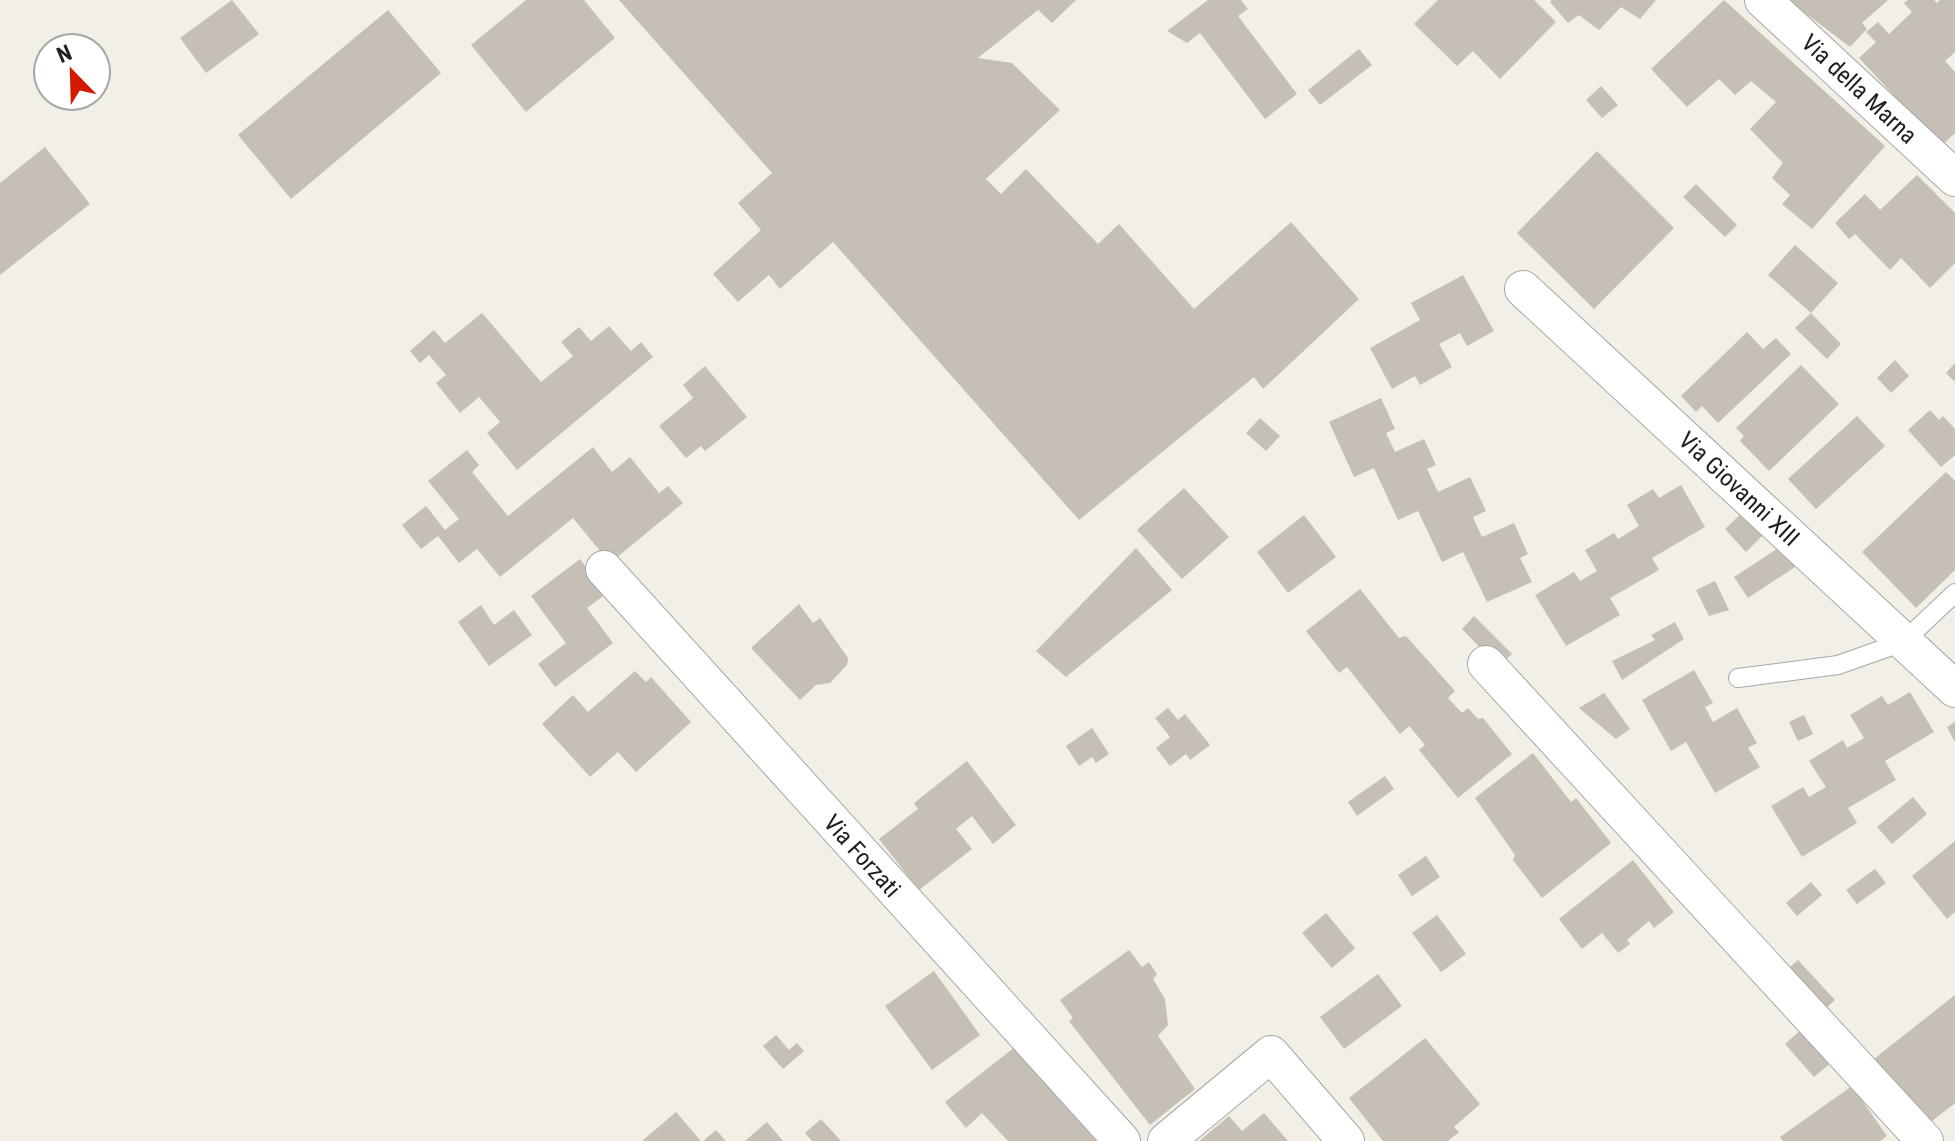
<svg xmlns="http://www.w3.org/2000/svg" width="1955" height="1141" font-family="'Roboto Condensed',sans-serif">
  <rect width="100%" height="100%" fill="#f2efe6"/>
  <!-- building -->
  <g fill="#c6bfb5">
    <path d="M232 0 259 34 206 73 180 38Z"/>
    <path d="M526 0H584L615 38 526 112 471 45Z"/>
    <path d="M619 0H1076L1052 23 1038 10 978 58 1012 63 1060 110 986 179 1001 194 1026 169 1098 244 1119 224 1194 309 1291 222 1359 299 1263 389 1254 377 1079 520 833 242 780 289 769 275 738 302 713 274 761 230 738 203 772 173Z"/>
    <path d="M1208 0H1241L1248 9 1238 16 1297 94 1265 119 1200 33 1187 43 1167 31Z"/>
    <path d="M1438 0H1534L1556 22 1500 79 1473 51 1457 66 1414 24Z"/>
    <path d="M1552 0H1656L1640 19 1621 7 1599 30 1579 15 1568 23 1550 2Z"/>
    <path d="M1724 0 1885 146 1812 229 1782 204 1790 195 1772 178 1783 163 1750 129 1776 102 1751 81 1735 95 1719 79 1687 107 1651 69Z"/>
    <path d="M1788 0H1888L1862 23 1867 29 1850 47Z"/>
    <path d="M1908 0H1934L1937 3 1940 0H1955V52L1945 61 1955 72V133L1941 146 1859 58 1876 42 1866 32 1878 22 1889 34 1912 12 1904 3Z"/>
    <path d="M388 10 441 73 291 199 238 135Z"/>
    <path d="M1359 49 1372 65 1320 105 1308 90Z"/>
    <path d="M1601 86 1618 105 1602 118 1586 100Z"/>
    <path d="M45 147 90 204 0 275V183Z"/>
    <path d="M1597 151 1674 228 1594 309 1517 233Z"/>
    <path d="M1917 175 1955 213V263L1930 288 1901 258 1890 270 1855 234 1849 239 1835 223 1865 194 1880 210Z"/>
    <path d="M1696 184 1737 225 1725 237 1683 197Z"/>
    <path d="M1795 245 1838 283 1811 313 1768 275Z"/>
    <path d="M1463 275 1494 331 1467 346 1460 333 1439 344 1452 367 1420 385 1415 376 1392 389 1370 348 1420 320 1411 303Z"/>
    <path d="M482 313 541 382 573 356 561 342 579 327 591 341 609 326 631 351 641 342 653 357 517 470 487 433 500 422 479 397 460 413 436 383 446 375 429 355 420 363 410 351 434 330 445 343Z"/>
    <path d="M1811 313 1841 344 1827 359 1795 328Z"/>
    <path d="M1747 332 1763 349 1776 338 1791 354 1718 423 1702 406 1696 412 1681 396Z"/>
    <path d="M1895 360 1909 376 1891 393 1877 378Z"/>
    <path d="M1955 363V382L1946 373Z"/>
    <path d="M1801 365 1839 404 1769 471 1740 441 1744 436 1736 428Z"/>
    <path d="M705 366 747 417 705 451 701 446 686 458 659 426 693 398 683 385Z"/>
    <path d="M1381 398 1395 429 1386 433 1395 452 1424 439 1436 465 1427 469 1438 492 1470 477 1486 511 1473 517 1482 537 1514 523 1528 554 1520 558 1532 582 1487 602 1463 552 1442 562 1418 511 1398 520 1374 468 1354 477 1329 422Z"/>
    <path d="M1930 410 1939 420 1943 416 1955 429V455L1941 467 1908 430Z"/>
    <path d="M1857 416 1885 446 1816 509 1788 479Z"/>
    <path d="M1260 418 1280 436 1266 451 1246 433Z"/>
    <path d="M593 447 612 472 630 457 659 493 668 486 683 503 610 563 573 518 500 577 477 549 459 563 438 536 421 549 402 525 426 506 445 530 459 519 428 481 467 450 479 465 472 472 508 516Z"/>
    <path d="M1946 472 1955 481V570L1916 608 1862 552Z"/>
    <path d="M1681 485 1705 527 1652 558 1659 570 1610 598 1620 615 1566 646 1535 595 1574 572 1580 581 1597 571 1585 550 1614 533 1618 539 1639 526 1627 505 1653 489 1659 498Z"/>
    <path d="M1184 488 1229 537 1182 579 1137 530Z"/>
    <path d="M1745 510 1766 532 1746 552 1725 529Z"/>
    <path d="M1304 515 1336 557 1288 593 1257 552Z"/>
    <path d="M1780 547 1801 563 1748 598 1734 577Z"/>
    <path d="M1136 548 1172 590 1066 677 1036 651Z"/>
    <path d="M580 559 606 594 587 608 613 643 555 687 538 664 566 643 531 596Z"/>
    <path d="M1715 581 1729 610 1709 616 1696 590Z"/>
    <path d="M1360 589 1399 638 1406 636 1455 691 1448 698 1462 713 1468 708 1478 719 1483 718 1512 754 1458 798 1419 750 1425 745 1409 726 1400 734 1347 667 1339 673 1306 631Z"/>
    <path d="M799 604 813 623 820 618 848 658 847 665 830 683 816 685 800 700 751 648Z"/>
    <path d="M481 605 494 625 514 610 532 635 489 666 458 622Z"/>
    <path d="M1474 616 1512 654 1498 666 1462 629Z"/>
    <path d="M1675 622 1684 639 1622 680 1612 661 1655 640 1651 635Z"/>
    <path d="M1694 670 1713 703 1705 707 1713 722 1737 708 1757 743 1748 748 1760 767 1715 793 1686 742 1671 751 1642 700Z"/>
    <path d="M635 671 646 682 651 677 691 722 636 772 618 752 590 777 542 724 573 695 588 712Z"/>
    <path d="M1910 692 1934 732 1885 761 1896 780 1848 808 1857 823 1802 857 1771 806 1803 787 1809 797 1826 787 1809 761 1843 740 1847 748 1864 738 1850 715 1882 696 1888 705Z"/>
    <path d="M1604 693 1630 729 1616 739 1579 708Z"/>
    <path d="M1168 708 1178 720 1185 714 1210 745 1190 760 1186 754 1170 766 1156 748 1170 737 1155 718Z"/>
    <path d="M1804 715 1813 734 1798 741 1789 722Z"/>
    <path d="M1955 722V742L1947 727Z"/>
    <path d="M1092 728 1109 754 1096 763 1092 757 1079 766 1066 746Z"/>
    <path d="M1533 753 1571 802 1576 798 1611 843 1542 898 1513 860 1515 855 1475 798Z"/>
    <path d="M967 761 1016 825 993 844 972 816 956 829 972 849 919 890 879 839 918 809 914 803Z"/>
    <path d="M1385 776 1394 789 1357 816 1348 802Z"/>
    <path d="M1913 797 1927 814 1892 844 1877 827Z"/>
    <path d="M1955 841V912L1947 919 1912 876Z"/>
    <path d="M1426 856 1440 877 1412 896 1398 875Z"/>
    <path d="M1633 860 1674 912 1654 928 1649 921 1627 940 1630 944 1618 953 1602 933 1582 949 1559 919Z"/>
    <path d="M1875 869 1886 883 1857 904 1846 890Z"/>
    <path d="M1811 882 1822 895 1797 916 1786 903Z"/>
    <path d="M1326 913 1355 948 1332 968 1302 933Z"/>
    <path d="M1437 915 1466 954 1441 972 1412 933Z"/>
    <path d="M1129 950 1142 967 1149 962 1157 974 1153 979 1165 999 1168 1025 1158 1036 1195 1089 1150 1125 1069 1021 1073 1018 1060 1000Z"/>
    <path d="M1798 960 1835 1000 1821 1013 1784 972Z"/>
    <path d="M934 971 980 1035 932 1070 885 1006Z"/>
    <path d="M1378 974 1402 1006 1344 1049 1320 1017Z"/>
    <path d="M1955 995V1103L1922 1129 1870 1062Z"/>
    <path d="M1804 1027 1833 1061 1814 1077 1785 1044Z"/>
    <path d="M776 1035 789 1050 797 1043 804 1051 783 1069 763 1046Z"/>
    <path d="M1425 1038 1480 1104 1454 1127 1459 1132 1448 1141H1383L1349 1098Z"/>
    <path d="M1020 1043 1112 1141H1008L982 1113 966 1128 945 1102Z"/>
    <path d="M1852 1086 1887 1136 1880 1141H1783L1780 1137Z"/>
    <path d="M676 1112 701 1141H642Z"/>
    <path d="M1264 1113 1288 1141H1199L1229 1116 1242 1131Z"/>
    <path d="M821 1119 841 1141H812L805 1133Z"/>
    <path d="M767 1122 783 1141H745Z"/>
    <path d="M716 1130 726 1141H703Z"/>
  </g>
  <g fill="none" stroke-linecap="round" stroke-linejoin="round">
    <defs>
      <path id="lane" d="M1738 678 1838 665 1903 642 1955 593"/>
      <g id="street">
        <path d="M1763 0 1955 178"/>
        <path d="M1523 289 1955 689"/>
        <path d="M604 569 1122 1141"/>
        <path d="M1486 664 1925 1141"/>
        <path d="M1166 1141 1271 1054 1346 1141"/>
      </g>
    </defs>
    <!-- lane casing -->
    <use href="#lane" stroke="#a7a7a7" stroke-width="20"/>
    <!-- street casing -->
    <use href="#street" stroke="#a7a7a7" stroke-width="38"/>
    <!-- lane -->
    <use href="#lane" stroke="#fff" stroke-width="18"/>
    <!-- street -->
    <use href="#street" stroke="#fff" stroke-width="36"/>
  </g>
  <g text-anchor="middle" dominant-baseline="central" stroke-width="6" stroke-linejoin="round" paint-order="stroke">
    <!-- street labels -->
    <g font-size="24" fill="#202020" stroke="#fff">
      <text transform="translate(1859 89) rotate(43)">Via della Marna</text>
      <text transform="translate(1739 489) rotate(43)">Via Giovanni XIII</text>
      <text transform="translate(862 856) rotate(48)">Via Forzati</text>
    </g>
  </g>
  <!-- north arrow -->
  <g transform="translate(72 72) rotate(337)"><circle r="38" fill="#ffffff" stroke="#a6a6a6" stroke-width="2"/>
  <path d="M0-6L14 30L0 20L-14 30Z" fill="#d11a00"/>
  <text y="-12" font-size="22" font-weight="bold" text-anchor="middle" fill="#202020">N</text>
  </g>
</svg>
